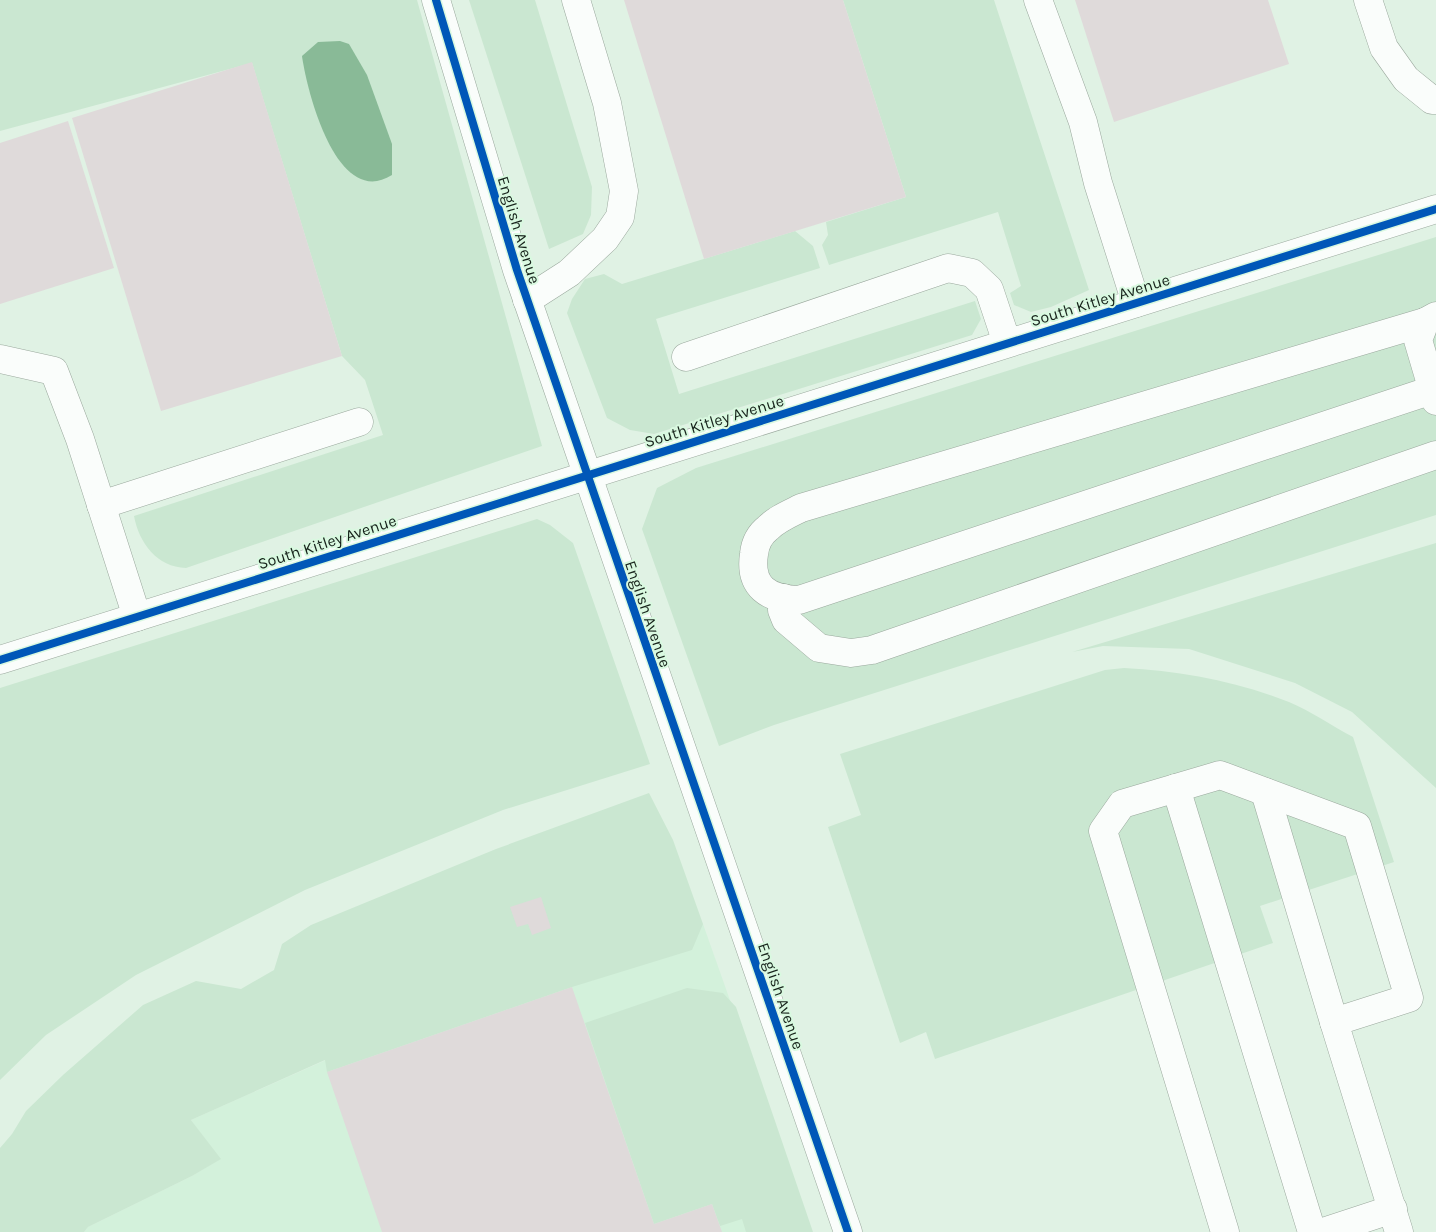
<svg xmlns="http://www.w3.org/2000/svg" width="1436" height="1232" font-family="Karla,sans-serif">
  <rect width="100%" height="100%" fill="#e0f2e4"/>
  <!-- built -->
  <path fill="#d3f1db" d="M703 924 812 1232H84L88 1227 192 1176 220 1159 191 1120 326 1060Z"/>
  <!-- green -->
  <g fill="#cae7d1">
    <path d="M0 0H417L542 446 186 568C157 567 139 543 134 516L383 435 365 380 342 356 252 63 0 131Z"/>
    <path d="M469 0H535L592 187 591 215 583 234 549 249Z"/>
    <path d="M843 0H994L1089 290 1051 307 1031 312 1014 305 1010 293 1021 286 998 212 829 265 822 245 828 235 826 222 906 197Z"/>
    <path d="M795 231 813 246 820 268 656 319 679 394 975 301 981 319 972 335 654 434 630 430 607 418 567 313 572 299 585 279 604 274 622 284Z"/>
    <path d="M1436 237V515L774 725 719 746 642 529 657 488 696 468Z"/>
    <path d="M537 519 550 525 573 543 650 764 503 810 305 890 136 975 46 1035 0 1080V688Z"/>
    <path d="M1436 543V788L1352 712 1295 683 1189 649 1103 646 1072 652Z"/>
    <path d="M1124 668C1180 671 1236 681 1289 702 1311 711 1332 726 1353 737L1394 862 1260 906 1273 943 935 1059 926 1032 900 1043 828 827 861 815 840 754 1105 670Z"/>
    <path d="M649 793 673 840 703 924 692 950 572 987 327 1072 325 1060 191 1120 221 1159 192 1176 88 1227 84 1232H0V1148L12 1134 26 1111 63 1075 143 1005 196 981 241 989 274 970 282 944 311 925 496 849Z"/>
    <path d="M687 988 723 993 736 1007 813 1232H746L742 1219 720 1226 712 1204 654 1224 585 1023Z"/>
  </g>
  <!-- water -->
  <path fill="#89ba97" d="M340 41 349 44 367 75 392 144V175C337 210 307 92 302 56L318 42Z"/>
  <!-- building -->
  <g fill="#dfdada">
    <path d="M624 0H843L906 197 704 259Z"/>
    <path d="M1075 0H1268L1289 64 1114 122Z"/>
    <path d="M252 62 342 356 161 411 72 118Z"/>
    <path d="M68 121 114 268 0 304V143Z"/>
    <path d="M541 897 551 928 532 935 528 924 517 927 510 907Z"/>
    <path d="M572 987 654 1224 712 1204 722 1232H382L327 1072Z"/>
  </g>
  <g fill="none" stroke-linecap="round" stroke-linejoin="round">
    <defs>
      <g id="minor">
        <path d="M436 0 517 270 848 1232"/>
        <path d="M1038 0 1083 122 1098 183 1136 303"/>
        <path d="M1368 0 1384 48 1406 79 1432 100H1436"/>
        <path d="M527 300 569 273 605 239 620 217 624 191 607 103 576 0"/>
        <path d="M1436 316 1425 322 1418 340 1436 401"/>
        <path d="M1425 322 801 508C789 514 777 519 768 528 759 535 755 544 754 554 749 587 768 599 799 600L1432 390"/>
        <path d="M686 357 948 268 972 273 989 289 1007 343"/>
        <path d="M0 359 54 371 80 439 137 617"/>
        <path d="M101 505 359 422"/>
        <path d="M784 598 782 610 786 620 819 648 851 653 872 650 1436 455"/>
        <path d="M0 660 1436 209"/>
        <path d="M1176 788 1312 1232"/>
        <path d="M1265 792 1334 1022"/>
        <path d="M1225 1232 1103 831 1122 804 1220 775 1357 826 1409 998 1334 1022 1399 1232"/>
        <path d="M1323 1232 1393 1209"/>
      </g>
    </defs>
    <!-- minor casing -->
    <use href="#minor" stroke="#9aa89d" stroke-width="29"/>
    <!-- minor -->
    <use href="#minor" stroke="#fafdfb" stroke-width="28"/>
    <defs>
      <g id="cycleway">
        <path d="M436 0 517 270 848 1232"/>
        <path d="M0 660 1436 209"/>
      </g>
    </defs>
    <!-- cycleway casing -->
    <use href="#cycleway" stroke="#d9f9e0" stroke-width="11"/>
    <!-- cycleway -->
    <use href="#cycleway" stroke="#0057b8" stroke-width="8"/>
  </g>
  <g text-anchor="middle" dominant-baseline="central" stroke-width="4" stroke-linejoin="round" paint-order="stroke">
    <!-- street labels -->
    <g font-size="16" fill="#16221a" stroke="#d9f9e0">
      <text transform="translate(519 230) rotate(73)">English Avenue</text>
      <text transform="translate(1100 300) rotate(-17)">South Kitley Avenue</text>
      <text transform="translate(714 421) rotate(-17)">South Kitley Avenue</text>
      <text transform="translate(327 542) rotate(-18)">South Kitley Avenue</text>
      <text transform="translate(648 614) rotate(71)">English Avenue</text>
      <text transform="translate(781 996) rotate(71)">English Avenue</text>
    </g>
  </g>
</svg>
